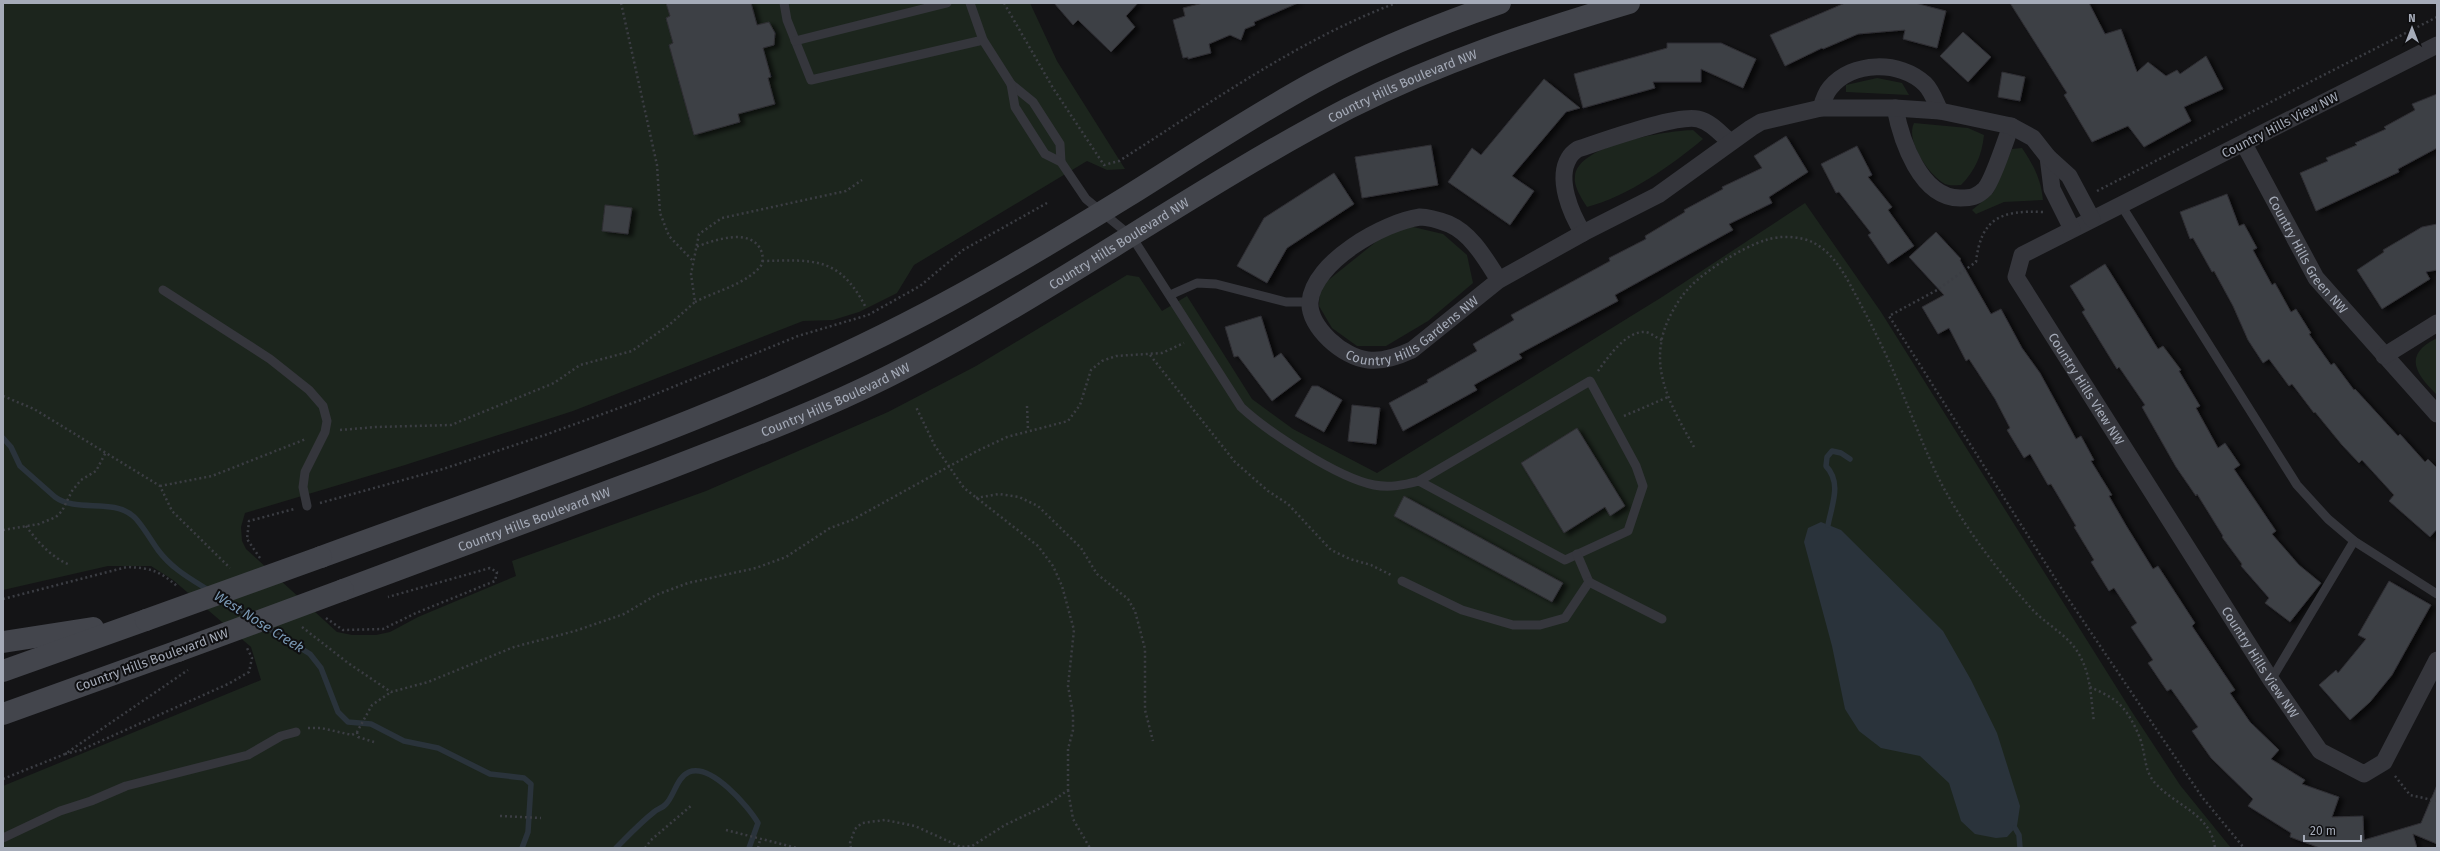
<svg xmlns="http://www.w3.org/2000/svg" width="2440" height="851" font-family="'Fira Sans',sans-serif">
  <defs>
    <filter id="shadow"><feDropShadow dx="4.5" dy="2.5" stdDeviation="2" flood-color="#0009"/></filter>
  </defs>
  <rect width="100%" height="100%" fill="#141416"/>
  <!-- green -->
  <g fill="#1c251d">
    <path d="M3 3H1030L1057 61 1125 169 1107 170 1087 161 914 265 897 293 859 312 833 320 803 321 573 411 405 465 245 513 241 527 242 541 246 549 337 632 352 635H376L390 632 418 617 516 576 512 561 706 491 888 412 976 366 1127 275 1139 277 1162 311 1187 296 1252 399 1293 429 1377 473 1662 297 1805 203 1881 312 2132 712 2180 785 2231 848H3V786L261 680 251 647 173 580 151 566H108L3 590Z"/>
    <path d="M1877 78 1902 83 1909 95 1846 92V85Z"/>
    <path d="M1914 123 1968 128 1984 135C1982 155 1975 171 1961 185 1957 185 1949 186 1945 184 1929 175 1905 141 1914 123Z"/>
    <path d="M1693 130 1703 139C1672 165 1627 197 1587 207 1582 199 1573 186 1575 176 1578 144 1667 131 1693 130Z"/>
    <path d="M2022 148C2034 166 2041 179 2043 200L2004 202 1976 214 1972 210 1993 193 2012 149Z"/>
    <path d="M1409 226 1443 234 1467 255 1473 283 1428 321 1386 346H1357L1332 328 1319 306 1320 291 1326 282 1382 237Z"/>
    <path d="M2437 338V395C2416 374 2402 355 2437 338Z"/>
  </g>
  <!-- water -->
  <path fill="#2a333b" d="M1821 522 1841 530 1943 631 1971 680 1997 733 2020 806 2017 826 2007 837 1996 838 1975 834 1961 821 1949 783 1920 756 1881 748 1859 731 1845 709 1832 646 1804 542 1808 528Z"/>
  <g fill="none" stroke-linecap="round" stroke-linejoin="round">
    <!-- stream -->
    <g stroke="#2a333b" stroke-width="5.5">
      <path d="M3 438 11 447 20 466 55 497C77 513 112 498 133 516 140 521 152 542 158 550 172 569 191 579 210 591"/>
      <path d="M1828 525C1832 504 1842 483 1826 466L1827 457 1832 451 1841 453 1850 459"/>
      <path d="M223 599 253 618"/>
      <path d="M263 625 310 654 321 668 338 712 348 722 371 724 404 741 438 748 490 774 524 778 531 784 528 832 522 848"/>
      <path d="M2015 828 2019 835 2020 848"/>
      <path d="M616 848C628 836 640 823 654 812 657 809 663 808 666 804 674 796 677 777 689 772 711 763 748 806 758 823L749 848"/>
    </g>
  </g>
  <!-- building -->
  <g fill="#3e3f44" stroke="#2e2e33" filter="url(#shadow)">
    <path d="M666 3H751L757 25 769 22 775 33 774 45 763 48 771 77 768 78 775 104 738 114 740 122 694 135 669 45 673 43 666 18 670 16Z"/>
    <path d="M1054 3H1138L1126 16 1135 27 1111 52 1078 20 1073 25Z"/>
    <path d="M1203 3H1298L1254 22 1255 25 1245 29 1241 40 1230 35 1209 44 1211 53 1188 59V57L1183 58 1173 20 1185 16 1183 8Z"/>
    <path d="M1845 3H1915L1946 11 1937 48 1903 39 1905 30 1858 34 1823 49 1822 48 1785 66 1770 35Z"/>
    <path d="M2010 3H2089L2105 34 2121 29 2137 72 2148 62 2166 76 2177 70 2180 74 2206 56 2223 89 2184 107 2191 121 2144 147 2128 126 2092 142 2064 95 2067 93Z"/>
    <path d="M1963 32 1991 57 1968 82 1940 56Z"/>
    <path d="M1667 43H1721L1756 59 1743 88 1701 69V82H1653L1655 88 1583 108 1574 74 1667 48Z"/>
    <path d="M2002 72 2025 77 2020 101 1998 97Z"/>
    <path d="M1544 79 1580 108 1566 112 1512 176 1534 191 1510 225 1448 182 1472 148 1481 155Z"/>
    <path d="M2437 94V148L2398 169 2399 172 2316 211 2300 173 2328 161 2326 158 2357 145 2355 143 2386 129 2384 127 2415 110 2412 104Z"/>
    <path d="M1786 136 1808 172 1769 197 1772 203 1729 224 1733 230 1615 295 1618 301 1519 354 1522 358 1474 385 1477 390 1403 431 1389 403 1428 382 1427 380 1477 351 1473 344 1514 320 1511 315 1610 261 1609 258 1646 239 1645 236 1685 212 1684 210 1723 189 1722 187 1762 168 1754 156Z"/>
    <path d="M1431 145 1438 185 1362 198 1355 157Z"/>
    <path d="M1857 146 1872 175 1868 177 1892 207 1888 210 1914 246 1888 264 1868 235 1871 233 1839 192 1836 193 1821 164Z"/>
    <path d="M1334 173 1354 204 1287 248 1267 283 1237 266 1264 218Z"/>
    <path d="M2227 194 2239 226 2244 224 2257 248 2253 250 2272 285 2275 283 2291 312 2296 309 2311 333 2309 334 2331 365 2334 363 2354 390 2355 389 2398 436 2400 434 2425 462 2428 459 2437 468V529L2430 537 2389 501 2394 495 2362 460 2359 463 2342 445 2315 412 2314 413 2292 384 2289 386 2269 359 2263 363 2248 340 2233 306 2214 271 2212 272 2193 238 2190 239 2180 212Z"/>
    <path d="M605 205 632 208 628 234 602 231Z"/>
    <path d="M2437 224V270L2426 272 2430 279 2382 309 2357 270 2384 252 2383 250 2422 227Z"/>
    <path d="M1936 232 1961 259 1960 260 1991 314 2001 309 2022 348 2040 373 2076 439 2081 436 2094 460 2091 461 2112 495 2109 496 2127 527 2153 569 2158 566 2195 623 2192 626 2235 690 2230 693 2250 722 2279 750 2271 759 2305 780 2302 784 2339 797 2332 817 2363 816 2364 840 2421 823 2437 785V844L2413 834 2417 848H2320L2290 837 2291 833 2248 806 2253 799 2211 758 2192 731 2198 727 2171 689 2167 691 2148 663 2153 660 2131 627 2137 623 2114 588 2109 591 2091 562 2094 560 2074 527 2076 526 2051 484 2048 485 2030 454 2024 458 2007 430 2010 428 1995 399 1969 359 1966 361 1949 328 1938 334 1922 307 1944 295 1909 257Z"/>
    <path d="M2105 264 2158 349 2163 346 2181 370 2179 371 2200 406 2196 408 2218 448 2225 443 2240 465 2234 469 2276 531 2272 534 2299 565 2321 583 2290 622 2265 603 2269 598 2241 566 2242 564 2222 537 2223 536 2197 494 2196 496 2176 467 2142 407 2145 405 2119 367 2117 369 2082 312 2085 310 2070 286Z"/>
    <path d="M1261 316 1274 358 1281 353 1301 379 1272 401 1238 356 1234 357 1225 327Z"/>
    <path d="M1312 386H1318L1342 400 1324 432 1295 416Z"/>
    <path d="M1352 405 1380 408 1376 444 1348 441Z"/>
    <path d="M1577 428 1625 506 1610 516 1605 507 1564 533 1521 463Z"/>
    <path d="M1404 496 1563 583 1552 602 1394 516Z"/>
    <path d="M2389 581 2431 605 2392 675 2370 702 2350 720 2319 685 2336 670 2338 673 2366 639 2358 635Z"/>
  </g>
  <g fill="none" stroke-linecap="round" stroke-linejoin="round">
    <!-- path -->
    <g stroke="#3b3d43" stroke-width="2.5" stroke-dasharray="2 3" stroke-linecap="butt">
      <path d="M621 3 657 165 660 213 669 236 693 261"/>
      <path d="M1004 3 1053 88 1104 165 1119 161C1209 104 1296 41 1396 3"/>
      <path d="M2097 191 2437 17"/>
      <path d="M2043 212C2001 210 1981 218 1976 262L1937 290 1889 316 2063 591 2202 797 2244 848"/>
      <path d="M762 261C813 260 839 256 865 306"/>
      <path d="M695 302C716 291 744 285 760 267 763 264 763 257 762 253 753 226 714 240 696 247"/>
      <path d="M1150 355 1235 462 1268 491 1288 504 1331 550 1350 559 1371 565 1391 575"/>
      <path d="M1598 371C1608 357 1626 331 1645 332 1650 332 1656 338 1662 340"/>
      <path d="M3 396 34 409 160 486 172 511 230 568"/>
      <path d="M1027 406 1028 430"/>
      <path d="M1624 416 1668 397"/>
      <path d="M340 430 376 427 451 425 554 383 580 365 632 351 669 325 695 302 691 274 699 234 722 218 846 191 862 180"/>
      <path d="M1694 447C1677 416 1655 382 1661 344 1663 326 1676 302 1688 289 1704 271 1743 247 1766 240 1780 235 1801 236 1814 243 1837 255 1849 283 1861 305 1877 335 1892 366 1904 397 1916 426 1927 455 1941 483 1965 528 1997 570 2031 608 2047 626 2070 635 2081 658 2091 677 2091 700 2094 722"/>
      <path d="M160 486 212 476 306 439"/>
      <path d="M976 498 999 494 1019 497 1038 506 1081 548 1097 574 1128 599 1135 611 1145 649V710L1153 741"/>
      <path d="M320 503 443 469 545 435 641 400 798 336 868 315 920 286 963 250 1047 203"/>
      <path d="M26 526C37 541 51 557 68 564"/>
      <path d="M3 530 39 524 56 517 62 511 72 491 81 480 96 471 106 452"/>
      <path d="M260 558 247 539 249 521 294 509"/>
      <path d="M3 599 127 567C151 568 160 571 178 587"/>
      <path d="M326 618 343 630 383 629 416 613 495 581 497 572 490 568 388 597"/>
      <path d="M302 627 348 663 391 692 428 682 514 647 575 631 624 614 656 595 688 583 756 568 786 557 830 528 852 520 977 451 1007 437 1068 421 1080 405 1091 370 1102 361 1116 356 1162 353 1184 343"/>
      <path d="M2090 687C2101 692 2115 698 2123 708 2131 717 2141 737 2143 749 2146 763 2146 774 2157 785 2177 806 2211 815 2215 848"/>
      <path d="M308 728H321L352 735 357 732 372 705 391 692"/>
      <path d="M357 732 358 737 374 742"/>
      <path d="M65 754 81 750 228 684 249 672 252 658 246 646"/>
      <path d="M2395 776 2410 795 2437 801"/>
      <path d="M3 779 65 754 188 670"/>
      <path d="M1068 790 1073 819 1090 848"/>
      <path d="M500 816 541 818"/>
      <path d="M726 830 797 848"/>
      <path d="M645 848 651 840 692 805"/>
      <path d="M758 848 760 840"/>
      <path d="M851 848 850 843 855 829 862 823 885 820 915 826 961 847 972 846 1005 825 1049 804 1068 790V749L1073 730V713L1068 686 1074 630 1062 586 1053 566 1038 546 964 488 935 446 916 407"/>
    </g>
    <!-- lane -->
    <g stroke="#35363c" stroke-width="9">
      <path d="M784 3 787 20 811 80 983 40"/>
      <path d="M970 3 983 40 1011 84 1033 102 1060 144 1061 162"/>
      <path d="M795 41 947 3"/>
      <path d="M1011 84 1015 107 1045 154 1061 162 1086 199 1132 237 1241 407C1268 432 1338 478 1374 485 1390 488 1404 485 1419 481L1590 381 1636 466 1643 486 1628 531 1565 560 1419 481"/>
      <path d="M2121 205 2297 485 2328 519 2354 541 2437 594"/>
      <path d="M163 290 270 359 309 390 323 406 327 421 325 432 305 472 303 487 307 506"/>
      <path d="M1170 295 1197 283 1216 284 1286 302H1310"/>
      <path d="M1402 581 1462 610 1513 625H1540L1565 618 1589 582 1577 554"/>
      <path d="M1589 582 1662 619"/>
      <path d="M2271 680 2354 541"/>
      <path d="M3 838 60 811 91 801 126 786 248 755 281 736 296 732"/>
    </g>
    <!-- street -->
    <g stroke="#35363c" stroke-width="17">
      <path id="s1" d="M2437 45 2022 255 2016 277 2271 680 2320 751 2364 774 2384 762 2437 660"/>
      <path d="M1821 108C1823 101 1825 94 1830 88 1852 61 1900 60 1925 84 1932 91 1936 103 1940 111"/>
      <path d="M1895 108C1901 139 1920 199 1961 198 1971 198 1977 197 1985 189 1993 180 2006 139 2011 126"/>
      <path id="s2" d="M2244 144 2316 278 2437 414"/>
      <path d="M2048 157 2052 189 2072 229"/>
      <path d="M1583 233C1571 214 1556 179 1569 158 1571 154 1575 151 1578 149 1603 141 1676 114 1698 119 1711 122 1720 133 1730 142"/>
      <path id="s3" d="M1499 280C1486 260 1472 234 1449 224 1441 221 1428 217 1420 217 1384 222 1313 262 1310 302 1308 327 1344 358 1368 360 1383 362 1399 356 1412 350L1499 280 1583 233 1658 195 1751 128 1761 122 1821 108H1895L1940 111 2011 126 2033 138 2048 157 2069 176 2092 219"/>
      <path d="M2384 356 2437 323"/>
    </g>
    <!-- secondary -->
    <g stroke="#43454c" stroke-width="22">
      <path d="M321 557C531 480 748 410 947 302 1008 269 1068 233 1128 196 1189 158 1249 118 1313 83 1372 51 1436 25 1500 3"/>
      <path id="s4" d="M343 590C447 551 552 513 657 473 734 443 813 414 887 377 1047 297 1191 190 1349 108 1440 62 1532 32 1629 3"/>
      <path d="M3 642 93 628"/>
      <path d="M3 671 146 620"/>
      <path d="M3 714 178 651"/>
    </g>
    <!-- secondary-bridge -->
    <g stroke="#43454c" stroke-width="22">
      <path d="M146 620 321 557"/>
      <path d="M178 651 343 590"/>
    </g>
  </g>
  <g text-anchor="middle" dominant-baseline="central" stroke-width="4" stroke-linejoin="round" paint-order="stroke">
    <!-- street labels -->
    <g font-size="13" fill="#a5abb8" stroke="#0f0f11">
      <text stroke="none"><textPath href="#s4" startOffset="1177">Country Hills Boulevard NW</textPath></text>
      <text transform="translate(2280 125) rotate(-27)">Country Hills View NW</text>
      <text stroke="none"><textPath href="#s4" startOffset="852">Country Hills Boulevard NW</textPath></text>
      <text stroke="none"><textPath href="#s2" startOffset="128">Country Hills Green NW</textPath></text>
      <text stroke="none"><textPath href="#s3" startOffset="393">Country Hills Gardens NW</textPath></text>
      <text stroke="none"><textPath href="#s1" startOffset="620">Country Hills View NW</textPath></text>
      <text stroke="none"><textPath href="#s4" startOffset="528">Country Hills Boulevard NW</textPath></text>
      <text stroke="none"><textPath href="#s4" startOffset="204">Country Hills Boulevard NW</textPath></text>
      <text transform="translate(152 660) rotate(-20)">Country Hills Boulevard NW</text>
      <text stroke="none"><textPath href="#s1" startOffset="944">Country Hills View NW</textPath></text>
    </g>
    <!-- water labels -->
    <g font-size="14" font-style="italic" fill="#7a99b5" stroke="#0f0f11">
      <text transform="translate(259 622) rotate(32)">West Nose Creek</text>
    </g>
  </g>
  <!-- border -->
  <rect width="2440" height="851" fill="none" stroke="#a5abb8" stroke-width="8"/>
  <!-- north arrow -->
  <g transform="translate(2412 28)" stroke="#0f0f11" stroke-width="3" paint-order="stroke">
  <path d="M0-3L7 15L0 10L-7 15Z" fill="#a5abb8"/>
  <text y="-6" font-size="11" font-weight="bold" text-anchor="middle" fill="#a5abb8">N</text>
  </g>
  <!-- scale -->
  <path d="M2304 835v6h57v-6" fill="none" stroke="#a5abb8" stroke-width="2"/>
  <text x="2310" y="835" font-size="12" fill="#a5abb8" stroke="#0f0f11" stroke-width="3" paint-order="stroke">20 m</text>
</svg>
